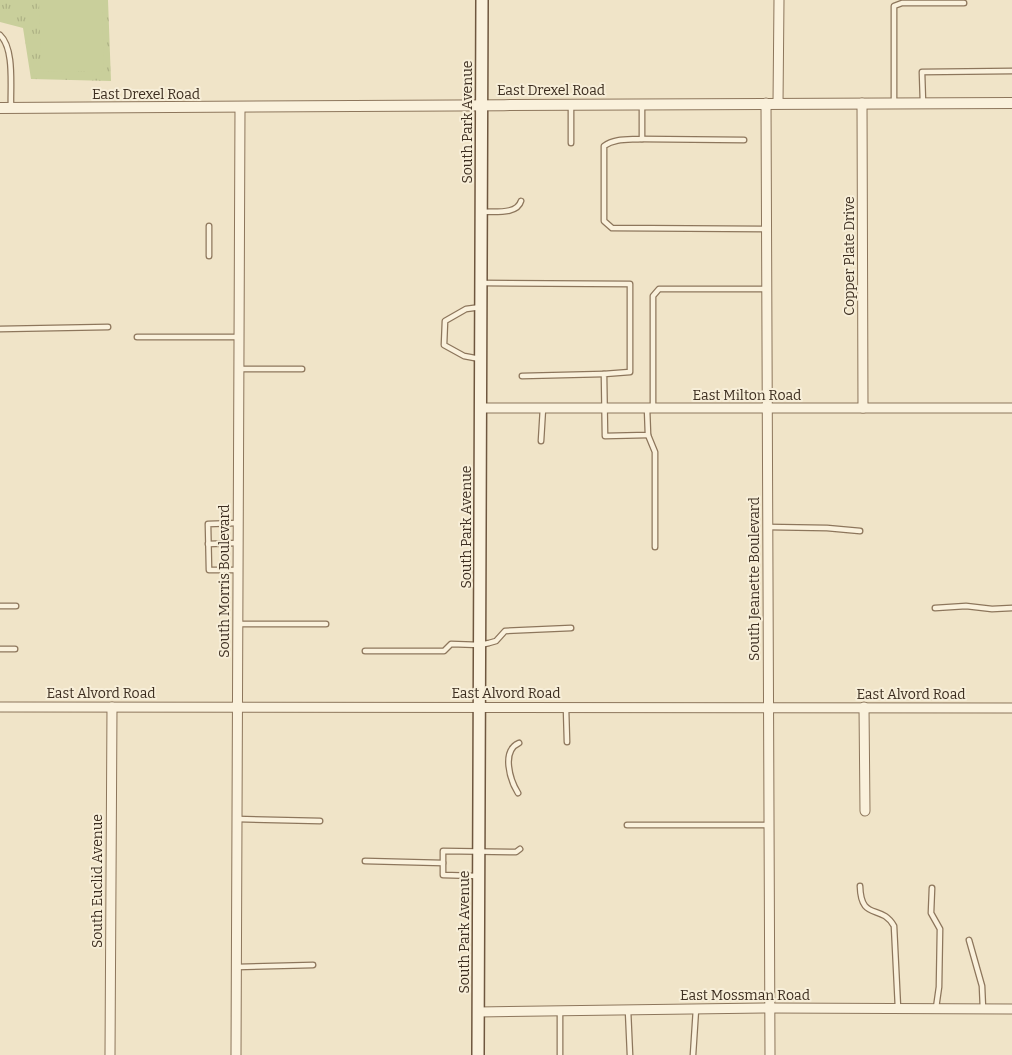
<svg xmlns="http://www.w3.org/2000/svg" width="1012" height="1055" font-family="Bitter,serif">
  <defs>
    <pattern id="grass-tufts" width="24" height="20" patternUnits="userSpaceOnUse" patternTransform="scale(1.25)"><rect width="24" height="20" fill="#c9cf9b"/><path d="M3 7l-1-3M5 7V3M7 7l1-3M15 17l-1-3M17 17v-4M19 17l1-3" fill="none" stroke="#aeb285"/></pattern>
  </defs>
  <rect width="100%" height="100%" fill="#f0e4c8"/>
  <!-- grass -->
  <path fill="url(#grass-tufts)" d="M0 0H108L111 81 31 79 23 28 0 22Z"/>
  <!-- pitch -->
  <path fill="#c9cf9b" d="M39 0H102L104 71 41 72Z"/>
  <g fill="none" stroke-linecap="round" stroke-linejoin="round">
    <defs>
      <g id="service">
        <path d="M0 35C15 49 10 88 11 108"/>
        <path d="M894 103V6L902 3H964"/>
        <path d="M923 103 922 72 1012 71"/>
        <path d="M571 105V143"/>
        <path d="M642 105V139C628 140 615 138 604 146V221L612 228 766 229"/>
        <path d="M642 139 744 140"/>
        <path d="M482 212C494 211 517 215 521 201"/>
        <path d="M209 226V256"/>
        <path d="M482 283 630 284V372L604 374 605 436 648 435 647 408"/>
        <path d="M0 329 108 327"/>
        <path d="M137 337H238"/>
        <path d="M480 359 464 356 444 345 445 321 466 309 481 307"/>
        <path d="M239 369H302"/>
        <path d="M522 376 604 374"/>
        <path d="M653 408V296L659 289H767"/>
        <path d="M648 435 655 452V547"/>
        <path d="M541 441 543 408"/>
        <path d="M768 527 827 528 860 531"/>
        <path d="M208 544 238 543"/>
        <path d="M238 570H209L208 524 238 523"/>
        <path d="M0 606H16"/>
        <path d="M935 608 966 606 992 609 1012 608"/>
        <path d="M238 624H326"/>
        <path d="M0 649H15"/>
        <path d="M365 651H444L451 644 480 645 489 643 496 641 505 631 571 628"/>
        <path d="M566 708 567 742"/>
        <path d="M518 793C510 780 501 751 519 743"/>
        <path d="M237 819 320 821"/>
        <path d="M627 825H769"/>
        <path d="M365 861 443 863"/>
        <path d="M478 876 443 875V851L516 852 520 849"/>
        <path d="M860 886C861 922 881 903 894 926L898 1008"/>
        <path d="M932 888 931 913 940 929 939 987 936 1008"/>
        <path d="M969 940 982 986 983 1009"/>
        <path d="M237 967 313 965"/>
        <path d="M628 1010 630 1055"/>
        <path d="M560 1055V1011"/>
        <path d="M693 1055 696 1009"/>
      </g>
      <g id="minor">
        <path d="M766 103 770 1055"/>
        <path d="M778 103 779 0"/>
        <path d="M862 103 863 408"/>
        <path d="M481 408H1012"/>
        <path d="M0 707 1012 708"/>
        <path d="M864 707 865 811"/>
        <path d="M478 1012 770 1008 1012 1009"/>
        <path d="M110 1055 112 707"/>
        <path d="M236 1055 240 108"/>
      </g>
      <path id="tertiary" d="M0 108C337 108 675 102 1012 103"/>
      <path id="secondary" d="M478 1055 482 0"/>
    </defs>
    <!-- service casing -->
    <use href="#service" stroke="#8d765c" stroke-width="7"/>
    <!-- minor casing -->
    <use href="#minor" stroke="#8d765c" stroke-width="11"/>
    <!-- tertiary casing -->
    <use href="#tertiary" stroke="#8d765c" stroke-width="12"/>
    <!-- secondary casing -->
    <use href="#secondary" stroke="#6f573f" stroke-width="14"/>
    <!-- service -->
    <use href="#service" stroke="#faf1dc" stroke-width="4.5"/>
    <!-- minor -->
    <use href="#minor" stroke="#faf1dc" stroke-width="9"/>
    <!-- tertiary -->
    <use href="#tertiary" stroke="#faf1dc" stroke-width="10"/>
    <!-- secondary -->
    <use href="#secondary" stroke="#faf1dc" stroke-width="11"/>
  </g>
  <g text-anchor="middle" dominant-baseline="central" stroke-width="4" stroke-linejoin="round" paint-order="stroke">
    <!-- street labels -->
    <g font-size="14" fill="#3d2e20" stroke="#f7eed8">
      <text x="551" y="90">East Drexel Road</text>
      <text x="146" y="94">East Drexel Road</text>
      <text transform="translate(467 122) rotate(-90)">South Park Avenue</text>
      <text transform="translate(849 256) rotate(-90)">Copper Plate Drive</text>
      <text x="747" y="395">East Milton Road</text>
      <text transform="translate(466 527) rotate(-90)">South Park Avenue</text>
      <text transform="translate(754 579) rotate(-90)">South Jeanette Boulevard</text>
      <text transform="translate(224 581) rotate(-90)">South Morris Boulevard</text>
      <text x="101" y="693">East Alvord Road</text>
      <text x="506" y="693">East Alvord Road</text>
      <text x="911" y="694">East Alvord Road</text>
      <text transform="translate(97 881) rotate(-90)">South Euclid Avenue</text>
      <text transform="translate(464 932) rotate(-90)">South Park Avenue</text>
      <text x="745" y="995">East Mossman Road</text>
    </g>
  </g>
</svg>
